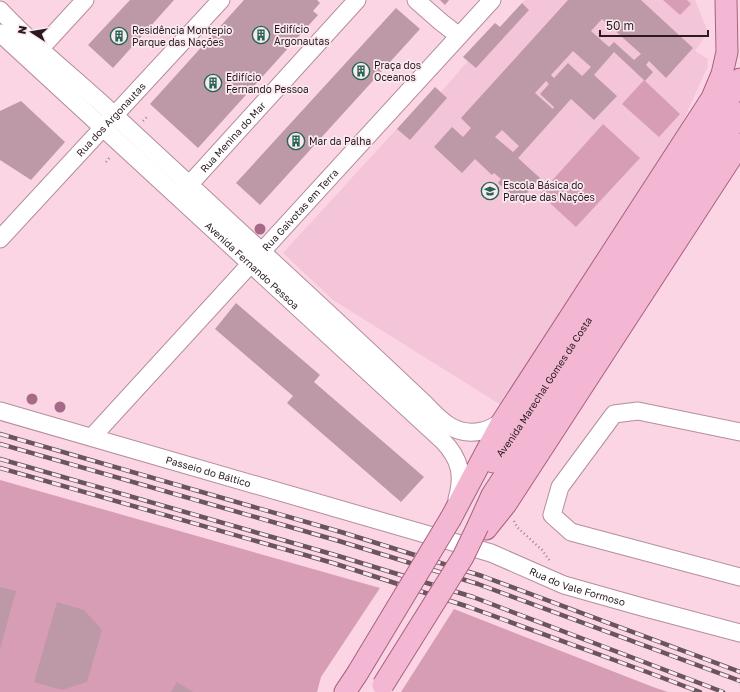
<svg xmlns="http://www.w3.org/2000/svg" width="740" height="692" font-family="'Golos Text',sans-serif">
  <rect width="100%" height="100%" fill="#fcd5e4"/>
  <!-- built -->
  <path fill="#f4c5d8" d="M525 0H695L708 32 695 51 708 59 707 64 708 66 683 121 685 122 501 405 333 300 283 253 435 87 441 92 468 61 463 57 495 23 500 27Z"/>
  <!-- green -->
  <g fill="#d79db5">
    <path d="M663 0H687L691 4 680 15Z"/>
    <path d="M644 80 680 114 659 137 622 104Z"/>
    <path d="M603 124 640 158 576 227 540 194Z"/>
    <path d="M0 480 380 588 321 677 317 692H0Z"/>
    <path d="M454 609 653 687 668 692H401Z"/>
  </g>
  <!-- building -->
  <g fill="#bd98a7" fill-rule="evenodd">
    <path d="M130 0H174L113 68 88 45Z"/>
    <path d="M244 0H317L320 3 313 11 318 15 198 148 150 104Z"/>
    <path d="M440 0H449L445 5Z"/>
    <path d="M568 0H641L693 48 666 78 649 61 646 65 653 72 645 81 614 52 594 75 617 96 594 120 571 99 518 158 540 178 519 202 498 183 501 179 494 173 492 175 475 159 462 173 434 147 452 127 463 137 471 128 461 118ZM602 19 641 54 634 60 614 42 609 47 591 31ZM573 51 591 67 582 76 568 63 554 78 551 75ZM546 81 549 84 540 94 554 107 553 109 535 93ZM502 130 519 146 513 152 495 137Z"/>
    <path d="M522 3 529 10 476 68 463 57 495 23 500 27Z"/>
    <path d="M396 8 420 29 260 205 236 183Z"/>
    <path d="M435 87 447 98 410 140 397 129Z"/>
    <path d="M21 101 65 142 31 180 0 160V111Z"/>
    <path d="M236 303 320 375 314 382 424 477 401 502 287 403 293 396 215 329Z"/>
    <path d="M0 587 16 591 0 649Z"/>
    <path d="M57 602 84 610 102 630 87 682 62 690 34 682Z"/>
    <path d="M177 682 193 692H171Z"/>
  </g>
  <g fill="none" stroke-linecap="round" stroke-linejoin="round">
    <defs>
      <g id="minor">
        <path d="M416 0 441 22 459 36"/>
        <path d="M0 10C35 48 76 79 113 114 217 211 322 306 425 404 441 421 456 437 482 431 489 430 496 425 502 422"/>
        <path id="s1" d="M0 33 443 441C460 459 464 475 457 499"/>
        <path d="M40 49 85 0"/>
        <path id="s2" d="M189 185 357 0"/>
        <path id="s3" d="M0 239 221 0"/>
        <path id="s4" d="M0 411 491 553 564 585 642 607 740 633"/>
        <path d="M740 432 638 411 614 414 560 487 552 515 571 532 740 577"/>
        <path id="s5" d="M92 437 492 0"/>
      </g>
      <g id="major">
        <path id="s6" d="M493 462 510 440 680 178 726 104 740 79"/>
        <path d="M451 518 502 422 712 98 722 74 727 52 726 0"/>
        <path d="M478 526 492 495 693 187 740 113"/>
        <path d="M486 529 506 504 740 144"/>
        <path d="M345 692 357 674"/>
      </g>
    </defs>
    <!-- minor casing -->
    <use href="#minor" stroke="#b38e9d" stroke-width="19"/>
    <!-- major casing -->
    <use href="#major" stroke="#a76181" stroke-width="23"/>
    <!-- path -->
    <g stroke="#a0838f" stroke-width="2.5" stroke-dasharray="1 3" stroke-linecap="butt">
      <path d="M143 121 147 117"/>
      <path d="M106 162 111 156"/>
      <path d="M514 521 517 527 542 550 550 561"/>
    </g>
    <!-- minor -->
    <use href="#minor" stroke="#fff" stroke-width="17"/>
    <!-- major -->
    <use href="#major" stroke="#f4b7d3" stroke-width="21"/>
    <defs>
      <g id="rail">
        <path d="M0 434 341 532 482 576 740 672"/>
        <path d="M0 444 339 541 478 584 740 681"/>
        <path d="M0 459 335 555 473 597 723 692"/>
        <path d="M0 468 333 563 469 607 647 672 700 692"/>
      </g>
    </defs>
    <!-- rail casing -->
    <use href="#rail" stroke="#6a545d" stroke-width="4.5"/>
    <!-- rail -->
    <use href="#rail" stroke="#fae9ef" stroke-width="3" stroke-dasharray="9" stroke-linecap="butt"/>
    <defs>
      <g id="major-bridge">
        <path d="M357 674 451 518"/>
        <path d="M383 685 463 557 478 526"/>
      </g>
    </defs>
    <!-- major-bridge casing -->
    <use href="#major-bridge" stroke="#a76181" stroke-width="23" stroke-linecap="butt"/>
    <!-- major-bridge -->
    <use href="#major-bridge" stroke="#f4b7d3" stroke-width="21"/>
  </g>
  <!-- trees -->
  <g fill="#a76988">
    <circle cx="260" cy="229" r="5.5"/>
    <circle cx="32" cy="399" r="5.5"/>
    <circle cx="60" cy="407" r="5.5"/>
  </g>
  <!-- icons -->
  <defs>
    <symbol id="building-ring" viewBox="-11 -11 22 22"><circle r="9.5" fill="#fae9ef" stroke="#246554" stroke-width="1.5"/><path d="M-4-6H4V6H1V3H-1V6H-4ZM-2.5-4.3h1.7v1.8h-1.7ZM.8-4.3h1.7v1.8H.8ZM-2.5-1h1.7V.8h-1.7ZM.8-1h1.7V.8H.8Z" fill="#246554"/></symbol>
    <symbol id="school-ring" viewBox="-11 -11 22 22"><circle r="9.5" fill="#fae9ef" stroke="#246554" stroke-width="1.5"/><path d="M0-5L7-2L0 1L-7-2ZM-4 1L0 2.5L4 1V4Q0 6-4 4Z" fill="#246554"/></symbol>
  </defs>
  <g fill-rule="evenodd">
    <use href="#building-ring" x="251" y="25" width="20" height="20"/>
    <use href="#building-ring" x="109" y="26" width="20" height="20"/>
    <use href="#building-ring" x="351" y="61" width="20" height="20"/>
    <use href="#building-ring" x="203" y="73" width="20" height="20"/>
    <use href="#building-ring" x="286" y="131" width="20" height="20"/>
    <use href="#school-ring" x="480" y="181" width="20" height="20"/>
  </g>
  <g text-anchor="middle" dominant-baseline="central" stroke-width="3.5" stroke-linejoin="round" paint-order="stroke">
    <!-- poi labels -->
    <g font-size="10" fill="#281a20" stroke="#fae9ef" text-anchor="start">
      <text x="274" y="29">Edifício<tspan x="274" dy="12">Argonautas</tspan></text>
      <text x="132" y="30">Residência Montepio<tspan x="132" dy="12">Parque das Nações</tspan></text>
      <text x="374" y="65">Praça dos<tspan x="374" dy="12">Oceanos</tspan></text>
      <text x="226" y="77">Edifício<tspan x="226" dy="12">Fernando Pessoa</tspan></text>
      <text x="309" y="141">Mar da Palha</text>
      <text x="503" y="185">Escola Básica do<tspan x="503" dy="12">Parque das Nações</tspan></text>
    </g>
    <!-- street labels -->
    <g font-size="10" fill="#281a20" stroke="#fae9ef">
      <text stroke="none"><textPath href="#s3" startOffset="163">Rua dos Argonautas</textPath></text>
      <text stroke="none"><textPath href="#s2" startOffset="65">Rua Menina do Mar</textPath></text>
      <text stroke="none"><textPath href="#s5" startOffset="308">Rua Gaivotas em Terra</textPath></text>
      <text stroke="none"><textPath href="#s1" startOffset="343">Avenida Fernando Pessoa</textPath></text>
      <text stroke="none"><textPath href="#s6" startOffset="91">Avenida Marechal Gomes da Costa</textPath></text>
      <text stroke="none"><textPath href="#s4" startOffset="217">Passeio do Báltico</textPath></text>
      <text stroke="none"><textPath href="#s4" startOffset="604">Rua do Vale Formoso</textPath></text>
    </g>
  </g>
  <!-- north arrow -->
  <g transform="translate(32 32) rotate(282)" stroke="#fae9ef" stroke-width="3" paint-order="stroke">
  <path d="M0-3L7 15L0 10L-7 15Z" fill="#281a20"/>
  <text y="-6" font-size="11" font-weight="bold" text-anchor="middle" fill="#281a20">N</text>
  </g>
  <!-- scale -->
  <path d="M600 30v6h108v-6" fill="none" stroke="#281a20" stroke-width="2"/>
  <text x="606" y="30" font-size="12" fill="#281a20" stroke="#fae9ef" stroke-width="3" paint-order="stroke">50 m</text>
</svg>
